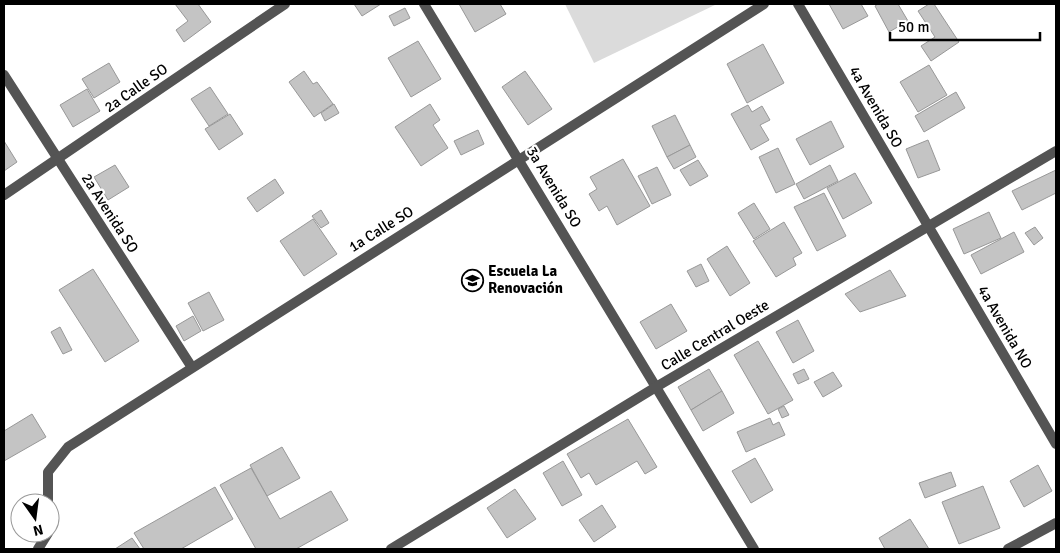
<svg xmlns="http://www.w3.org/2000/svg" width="1060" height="553" font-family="Signika,sans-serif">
  <rect width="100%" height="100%" fill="#fff"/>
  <!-- green -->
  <path fill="#dbdbdb" d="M565 4H717L594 63Z"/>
  <!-- building -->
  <g fill="#c4c4c4" stroke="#989898">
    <path d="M175 4H198L211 22 184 42 176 30 188 21Z"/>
    <path d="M354 4H381L362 16Z"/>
    <path d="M459 4H500L506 14 475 32Z"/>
    <path d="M829 4H861L868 16 843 29Z"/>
    <path d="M878 4H898L908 21 889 32 875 6Z"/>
    <path d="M929 4H934L959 42 931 61 921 46 935 37 918 11Z"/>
    <path d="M405 8 410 18 394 26 389 16Z"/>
    <path d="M418 41 441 79 411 97 388 58Z"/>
    <path d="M763 44 784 83 747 103 727 64Z"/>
    <path d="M109 63 120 82 94 98 82 79Z"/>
    <path d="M929 65 947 95 918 112 900 82Z"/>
    <path d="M304 71 313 84 317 82 333 104 314 117 289 82Z"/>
    <path d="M525 71 552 109 528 125 502 87Z"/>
    <path d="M210 87 228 114 209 126 191 99Z"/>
    <path d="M87 89 100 111 73 127 60 105Z"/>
    <path d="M956 92 965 108 924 132 915 116Z"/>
    <path d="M334 104 339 113 325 121 321 113Z"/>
    <path d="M430 104 440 120 433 125 448 148 421 166 395 127Z"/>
    <path d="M748 105 752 112 762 106 770 120 760 125 769 140 751 150 731 114Z"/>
    <path d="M230 114 243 134 219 150 205 129Z"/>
    <path d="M675 115 690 145 667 157 652 126Z"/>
    <path d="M831 121 844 147 810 165 796 139Z"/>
    <path d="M478 130 484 144 461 155 454 141Z"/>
    <path d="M928 140 940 170 918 178 906 149Z"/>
    <path d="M4 141 17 162 4 171Z"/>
    <path d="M690 145 696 157 674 169 667 157Z"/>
    <path d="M778 148 795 184 776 193 759 157Z"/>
    <path d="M623 159 650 206 617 225 607 206 599 211 589 194 597 189 590 177Z"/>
    <path d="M698 160 708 176 690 186 680 170Z"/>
    <path d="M115 165 129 187 108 200 94 177Z"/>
    <path d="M830 165 838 181 804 199 796 184Z"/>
    <path d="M657 167 671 195 652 204 638 176Z"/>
    <path d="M1056 170V193L1022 210 1012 191Z"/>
    <path d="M855 173 872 203 843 219 827 188Z"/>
    <path d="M275 179 284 193 257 212 247 198Z"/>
    <path d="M824 193 846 236 817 251 794 207Z"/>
    <path d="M754 203 770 229 754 239 738 213Z"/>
    <path d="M321 210 329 223 321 228 312 216Z"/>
    <path d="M989 212 1001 238 964 254 953 229Z"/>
    <path d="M313 219 337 254 304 276 280 241Z"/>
    <path d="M784 222 802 253 793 258 796 265 776 277 753 241Z"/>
    <path d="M1035 227 1043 238 1034 245 1025 233Z"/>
    <path d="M1014 232 1024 252 981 274 971 255Z"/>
    <path d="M727 246 750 283 730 296 707 259Z"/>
    <path d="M701 264 709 281 696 287 687 271Z"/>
    <path d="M93 269 139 341 105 362 59 290Z"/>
    <path d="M890 270 906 296 860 312 845 294Z"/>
    <path d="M209 292 224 320 203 331 188 303Z"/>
    <path d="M671 304 687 331 656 349 640 322Z"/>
    <path d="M193 316 201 331 184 341 176 326Z"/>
    <path d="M798 320 814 351 793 363 776 332Z"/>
    <path d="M60 327 72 350 63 354 51 332Z"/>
    <path d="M758 341 793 400 768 414 734 355Z"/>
    <path d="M709 369 722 391 691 410 678 387Z"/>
    <path d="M804 369 809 379 798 384 793 374Z"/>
    <path d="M833 372 842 386 823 397 814 382Z"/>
    <path d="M722 391 734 413 703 431 691 410Z"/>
    <path d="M784 406 789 415 782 418 778 409Z"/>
    <path d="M32 414 46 437 4 461V431Z"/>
    <path d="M770 418 773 425 779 422 785 435 746 452 737 432Z"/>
    <path d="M628 419 657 467 645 474 637 461 596 485 589 473 581 478 567 454Z"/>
    <path d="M282 447 300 478 267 496 250 465Z"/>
    <path d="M755 458 773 490 751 503 732 471Z"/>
    <path d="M563 461 582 495 562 506 543 473Z"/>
    <path d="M1038 465 1052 491 1024 507 1010 481Z"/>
    <path d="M251 468 280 519 331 491 348 520 296 549H256L220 485Z"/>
    <path d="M951 472 956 486 925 498 919 483Z"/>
    <path d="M983 486 1000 528 959 544 942 502Z"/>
    <path d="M215 487 233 519 181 549H144L134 533Z"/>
    <path d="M515 489 536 519 507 538 487 508Z"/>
    <path d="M602 505 616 527 594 542 579 520Z"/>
    <path d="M910 519 929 549H885L879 538Z"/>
    <path d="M132 538 140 549H115Z"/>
  </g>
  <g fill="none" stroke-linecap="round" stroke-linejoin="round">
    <!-- street -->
    <g stroke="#545454" stroke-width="10">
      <path d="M424 4 754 549"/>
      <path d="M798 4 1056 444"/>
      <path d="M4 75 191 366"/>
      <path d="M4 195 285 4"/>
      <path d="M48 503V472L68 447 764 4"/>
      <path d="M38 549 48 533"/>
      <path d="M391 549 656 387 1056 151"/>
      <path d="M1008 549 1056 523"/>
    </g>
  </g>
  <!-- icons -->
  <defs>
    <symbol id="school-ring" viewBox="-11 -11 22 22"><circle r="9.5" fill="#fff" stroke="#000" stroke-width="1.5"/><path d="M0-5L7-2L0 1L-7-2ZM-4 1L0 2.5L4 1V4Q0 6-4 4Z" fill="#000"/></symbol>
  </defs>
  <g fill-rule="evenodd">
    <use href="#school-ring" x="460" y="268" width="25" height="25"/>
  </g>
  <g text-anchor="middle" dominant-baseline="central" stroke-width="4.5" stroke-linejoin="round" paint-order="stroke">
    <!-- street labels -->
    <g font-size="15" fill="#000" stroke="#fff">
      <text transform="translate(136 88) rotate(-35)">2a Calle SO</text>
      <text transform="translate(876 107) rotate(60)">4a Avenida SO</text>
      <text transform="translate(554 187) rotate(59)">3a Avenida SO</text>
      <text transform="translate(110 213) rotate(57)">2a Avenida SO</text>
      <text transform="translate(381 229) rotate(-32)">1a Calle SO</text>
      <text transform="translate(1005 327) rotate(60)">4a Avenida NO</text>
      <text transform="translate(715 335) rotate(-31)">Calle Central Oeste</text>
    </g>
    <!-- poi labels -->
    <g font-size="15" font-weight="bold" fill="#000" stroke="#fff" text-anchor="start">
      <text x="488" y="271">Escuela La<tspan x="488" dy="17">Renovación</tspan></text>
    </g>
  </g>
  <!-- border -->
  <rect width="1060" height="553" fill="none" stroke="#000000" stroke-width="10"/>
  <!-- north arrow -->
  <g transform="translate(35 518) rotate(166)"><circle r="24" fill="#ffffff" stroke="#999999"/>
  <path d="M0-4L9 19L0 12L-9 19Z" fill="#000000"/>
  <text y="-8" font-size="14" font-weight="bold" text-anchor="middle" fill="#000000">N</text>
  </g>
  <!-- scale -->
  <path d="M890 32v8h150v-8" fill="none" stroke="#000000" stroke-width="2.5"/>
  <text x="898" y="32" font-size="15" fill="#000000" stroke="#ffffff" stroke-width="4" paint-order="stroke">50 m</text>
</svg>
